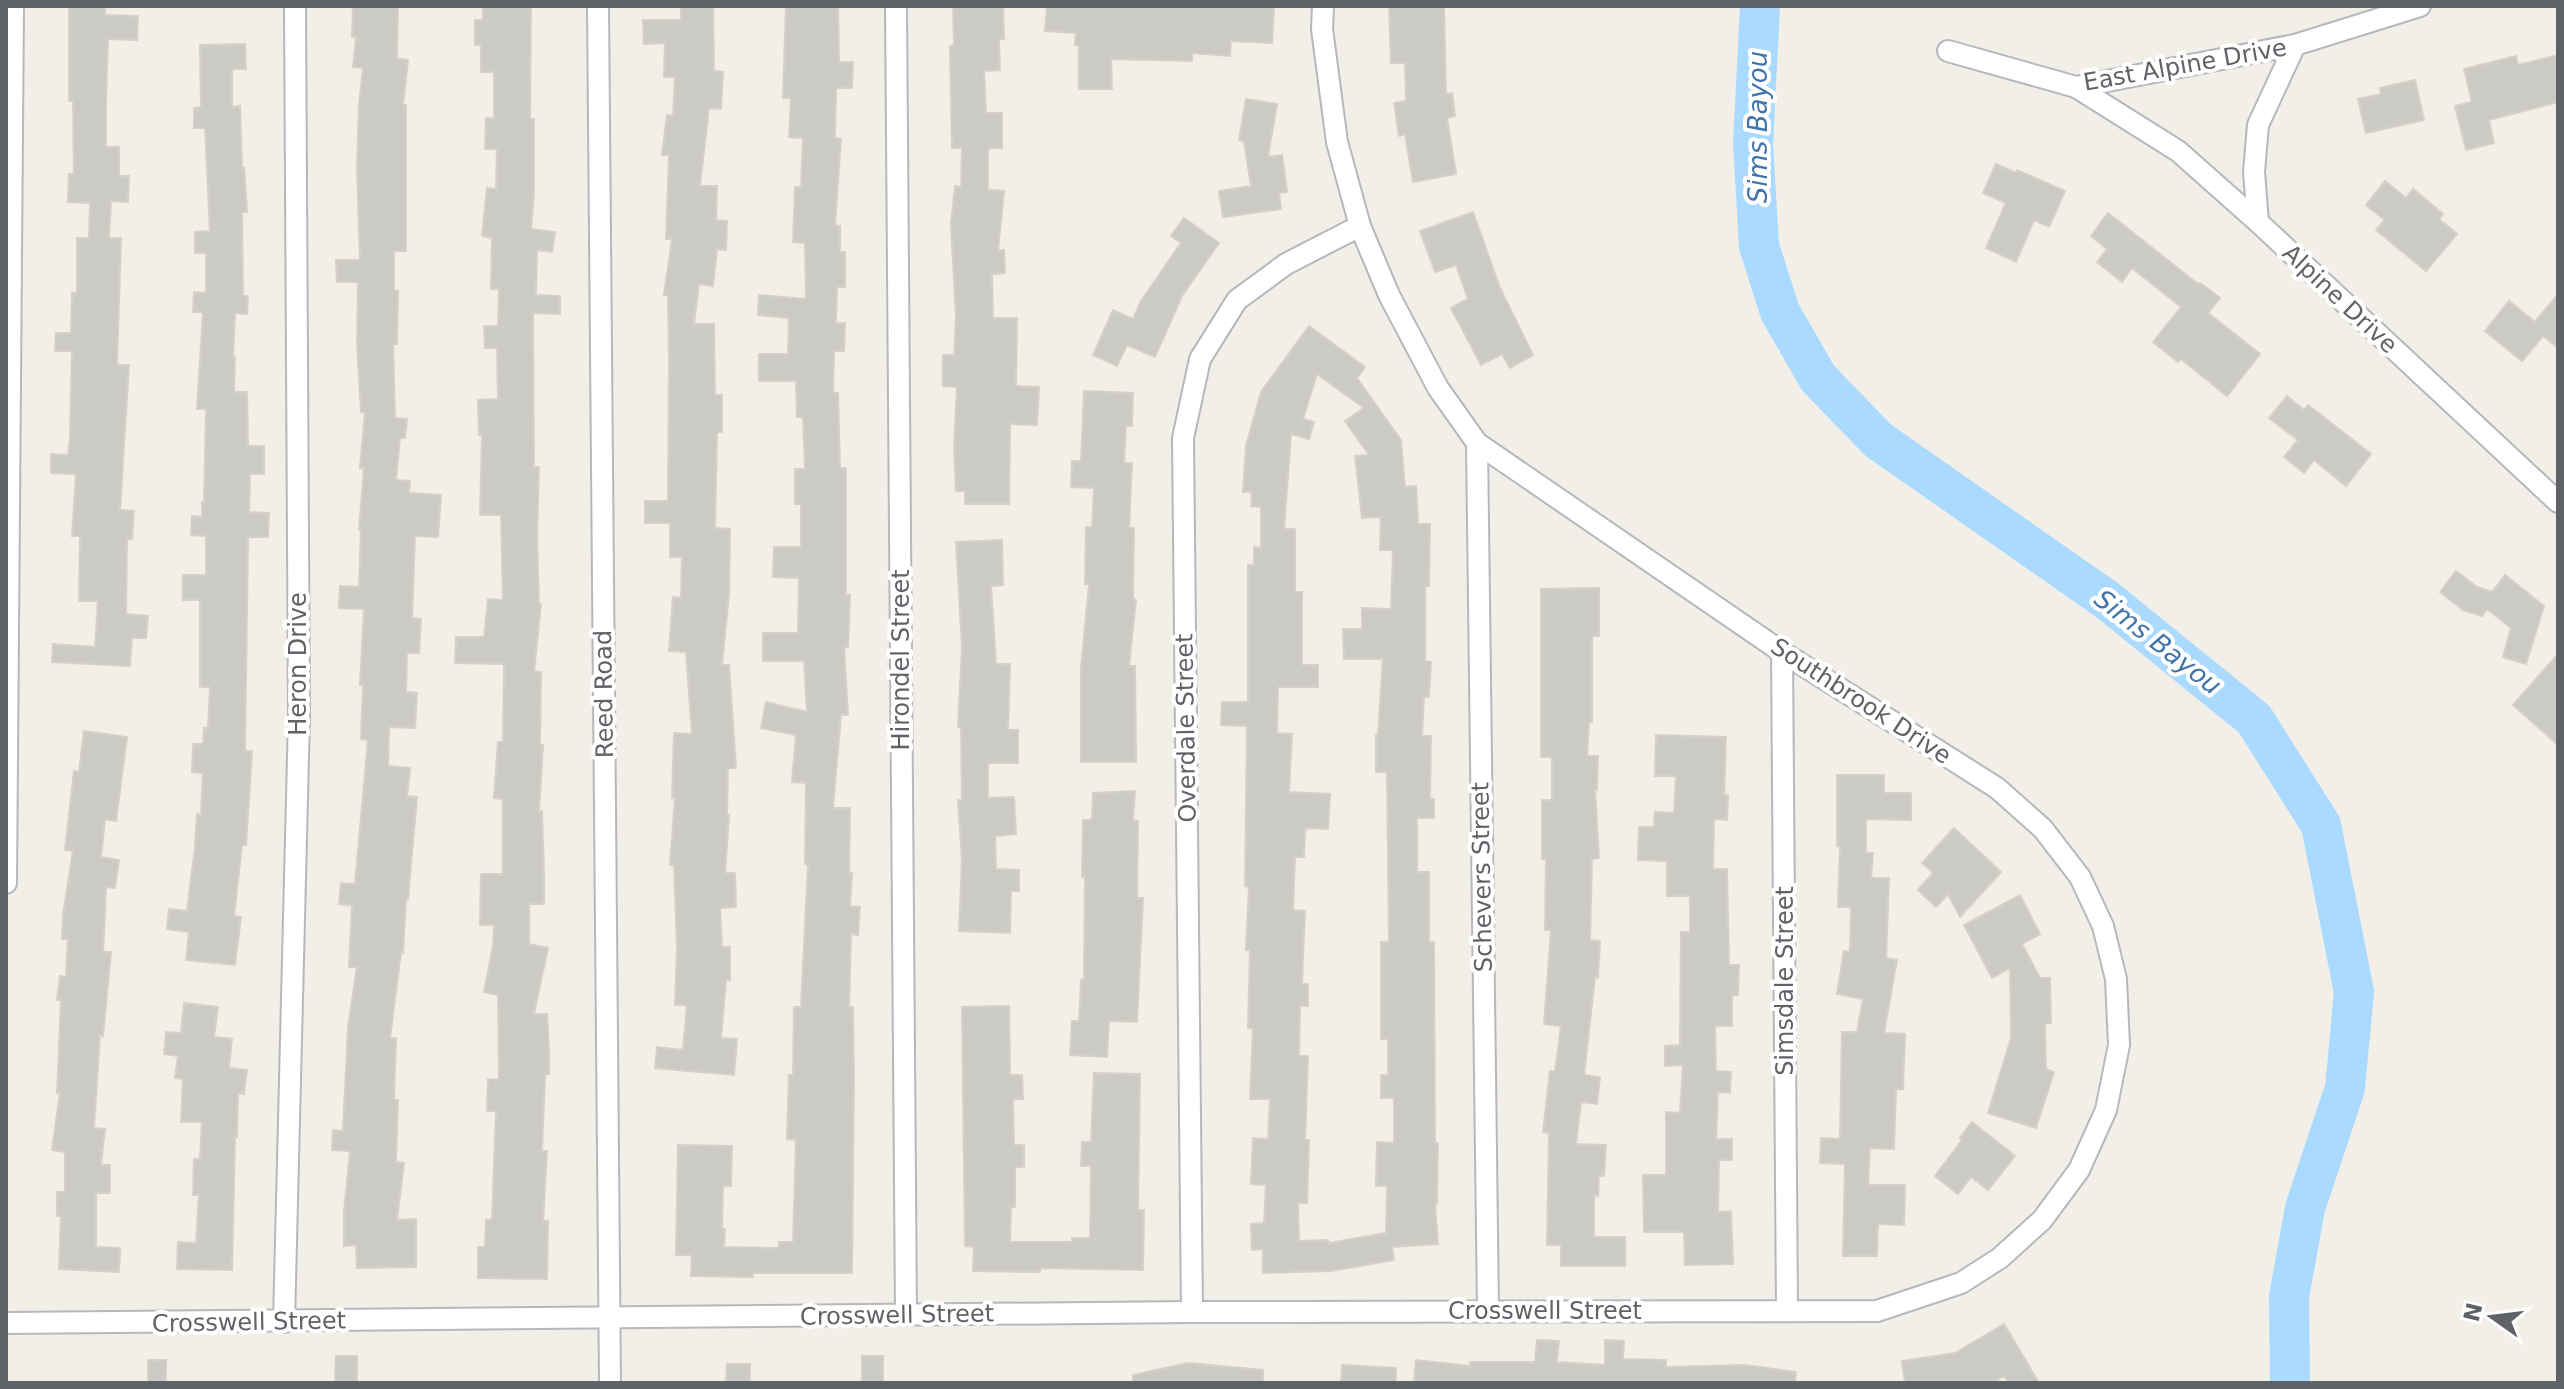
<svg xmlns="http://www.w3.org/2000/svg" width="2564" height="1389" font-family="'DejaVu Sans',sans-serif">
  <rect width="100%" height="100%" fill="#f1efe8"/>
  <g fill="none" stroke-linecap="round" stroke-linejoin="round">
    <!-- river -->
    <path stroke="#aadaff" stroke-width="40" d="M1760 6 1753 144 1759 246 1780 312 1818 378 1878 440 2107 600 2254 719 2321 825 2354 992 2345 1088 2305 1208 2289 1297 2290 1383"/>
  </g>
  <!-- building -->
  <g fill="#cccac5" stroke="#d6d1c6" stroke-width="2" fill-rule="evenodd">
    <path d="M69 6H105V15L138 16 137 40 108 39 106 101V147H119V176H129L128 202 111 201 109 238H121L117 365H129L120 510 134 511 132 539H127L126 614 148 616 146 638H132L130 666 52 662 53 644 95 647 98 601H79L80 536H72L76 474 51 473V454L68 455 70 438 72 351H55L56 333H71L72 293H77V238H89L90 203 68 202 69 174H74L73 101H69Z"/>
    <path d="M353 6H398L397 58 408 60 403 105H406V251H394V291H398L397 344H393L395 418 407 419 405 438H400L396 480 410 481 409 493 441 495 438 537 415 536 412 618 421 619 419 653H407L406 692 417 693 415 728 389 727 388 766 410 768 407 796 417 797 408 899H406L403 953 401 952 390 1038H396L394 1100H398L396 1162 404 1163 397 1220 416 1219V1267L357 1268 356 1245 344 1246V1213L350 1151 332 1150 333 1130 343 1131 348 1027 357 967H349L352 905 339 904 341 883 355 884 368 740 361 739 363 685H360L364 609 339 608 340 586 359 587 361 530H359L364 468H360L365 412H361L357 344 358 282H337L336 260H360L357 167 359 106 363 68 353 67 356 37H352Z"/>
    <path d="M483 6H531L530 119H534V193L531 229 555 232 552 252 537 250 536 295 560 296V314L533 313 534 467H539L537 537 539 604H541L534 671 541 672 540 744 543 745 539 811H542L544 875V904H529V944L548 948 534 1014H547L549 1050V1074H545L542 1151H547L543 1221H548L547 1279 478 1278V1247H485L486 1220H492L496 1111H487L488 1079 499 1080 498 995 484 992 493 946 494 925H480L481 874H503V799L494 798 498 742H503L504 664 455 663 456 637H484L488 599 503 600 501 515H480L482 435H479L478 400 498 399 497 348H485L484 326H498L499 289H491L492 238 482 236 487 188 496 189 497 149H485L486 118 494 119V72H481V45H475V20H483Z"/>
    <path d="M681 6H713L714 71 723 72 721 109 709 108 700 186H717L716 220 727 221 726 250 717 249 713 286 699 284 694 324H714L715 395H722V432H717L715 528 730 529 729 593 722 665H729L736 768H728L727 815H729L725 873H735L736 907 720 908 722 947H730V980H726L721 1038 737 1039 734 1075 655 1068 657 1047 683 1050 687 1005H675L677 947 674 865H670L675 798H672L674 733 692 734 686 652 669 651 673 597 681 598 682 557H670V523H645V501H668L669 361 668 295H664L672 239H666L669 155H662L667 115 673 116 675 77H664L665 43 644 44 643 20H681Z"/>
    <path d="M786 6H838L839 62H853L852 88H836L835 138 841 139 835 225 840 226V252H845V287H837L836 323H845L844 351H834L833 393H838L840 468H846V595H850L848 647H844L848 715H841L833 808H850L849 873H852L850 906 860 907 858 935 851 934 849 1007H853L854 1077 852 1273H753V1277L691 1276 692 1255H676L678 1145 732 1146 731 1186H723L722 1229H725L724 1247 779 1248V1242H793L796 1140 787 1139 789 1075H793L794 1007H801L808 864H805L806 783 792 782 796 735 761 728 766 702 807 712 804 661H763V633H798L799 578 773 577 774 547H801V504H795V469H805L803 417H797L796 381H759V354H788L789 318 758 315 759 295 806 299 805 243 793 242 795 187H801L803 138 789 137 791 98H783Z"/>
    <path d="M953 6H1003L1004 39H999L1000 70 984 71 986 113H1002V148H988V190L1004 191 998 251 1004 250 1005 273 992 274 993 318H1017L1016 386 1039 387 1037 425 1010 424 1009 504H965V491H956L954 448 957 387 943 386V355H954L956 318 951 224 955 186 961 187 962 148H952L950 46 954 45Z"/>
    <path d="M1047 6H1274L1272 43 1231 41 1230 56 1192 53V61L1111 59 1112 89H1079V45H1075L1076 33 1045 31Z"/>
    <path d="M1389 6H1444L1446 94 1452 93 1455 116 1447 118 1456 174 1413 182 1405 134 1399 136 1394 103 1406 101 1405 63H1391Z"/>
    <path d="M245 44 246 69H232V107L240 106 242 168H244L247 212H242L243 296H248L247 314 235 313 233 357H235L234 392H247L248 446H264V474H250L249 512 269 513 268 537H248L245 751H252L246 845H242L234 916 241 917 235 965 186 960 189 932 167 929 169 909 187 911 195 847 197 814 201 815 203 773 192 772 193 744H203L204 728H208L210 687H200V600H183V575H206V536L191 535 192 516 202 517V502H204L206 409H197L203 312H193L194 292 206 293V253H195V232L210 231 205 128H194V108L201 107 200 45Z"/>
    <path d="M2558 55V102L2489 120 2494 143 2466 150 2455 106 2472 102 2464 69 2516 56 2518 65Z"/>
    <path d="M2415 80 2424 120 2366 133 2358 99 2381 94 2380 88Z"/>
    <path d="M1246 99 1277 104 1268 157 1282 155 1287 192 1279 193 1281 209 1223 217 1219 191 1251 186 1244 141 1239 140Z"/>
    <path d="M1996 164 2016 173 2017 170 2065 191 2049 227 2034 220 2016 262 1986 248 2006 203 1983 193Z"/>
    <path d="M2385 181 2406 198 2413 189 2443 214 2439 219 2457 234 2426 271 2376 230 2385 220 2366 205Z"/>
    <path d="M1473 212 1500 288 1533 355 1510 368 1502 354 1481 365 1451 308 1468 299 1456 265 1435 272 1420 231Z"/>
    <path d="M2108 213 2198 284 2200 283 2220 298 2208 313 2260 354 2227 396 2181 359 2178 362 2153 342 2181 307 2132 268 2122 282 2097 262 2107 249 2091 236Z"/>
    <path d="M1184 218 1219 243 1182 296 1155 357 1127 345 1117 366 1093 355 1113 310 1133 319 1141 301 1181 243 1171 236Z"/>
    <path d="M2558 294V348L2543 336 2522 361 2485 331 2509 301 2535 322Z"/>
    <path d="M1309 326 1365 367 1357 378 1401 440 1405 487 1416 486 1418 524H1430L1429 586H1425V661L1431 662 1429 697H1424L1422 736H1431L1430 799H1434V818H1417V872H1429V942H1434L1435 1143H1438L1437 1204H1435L1438 1244 1392 1247 1394 1260 1331 1271 1263 1273V1249L1252 1250 1251 1224 1264 1223 1266 1185 1251 1184 1253 1138 1268 1139 1270 1099H1250L1253 1028H1248L1250 950H1246L1249 887 1245 886 1247 726 1221 725 1222 702H1248V565H1254V547L1261 548V507L1251 506 1252 492H1243L1246 446 1261 392ZM1317 374 1364 408 1345 421 1369 455 1355 456 1362 518 1381 517 1380 550H1393L1391 609 1362 608V629H1343L1344 659H1383L1378 735H1376V772H1387L1389 942H1381V1039H1388V1075H1381V1098H1394V1143L1377 1142 1376 1186H1387L1386 1233 1329 1243 1328 1240 1299 1241 1298 1203H1307L1309 1140H1305L1308 1056H1299L1300 1006H1308V984H1302L1305 911 1293 910 1295 857H1304L1305 828 1328 829 1330 794 1289 792 1292 734 1277 733 1278 687H1318V665H1302V592H1295V529H1284L1291 434 1309 439 1314 422 1303 419Z"/>
    <path d="M1084 391 1133 393 1132 426H1126L1124 463H1132L1129 528H1134L1133 599 1136 600 1129 666H1135L1136 762H1081V668L1089 584H1085L1086 527H1092L1094 488 1071 487 1072 461H1081Z"/>
    <path d="M2287 396 2304 410 2308 405 2371 454 2346 486 2314 460 2304 473 2284 457 2298 440 2269 418Z"/>
    <path d="M1002 540 1003 585 991 586 996 664H1010L1008 730H1018V763H988V798L1014 797 1016 834 995 836 996 869 1019 870V891H1011L1010 933 959 931 962 859 958 800H962L961 727H958L962 646 956 542Z"/>
    <path d="M2456 571 2477 587 2492 592 2505 575 2544 606 2526 664 2503 657 2511 628 2487 609 2482 616 2463 610 2440 592Z"/>
    <path d="M1599 588V636H1592V722H1589L1587 756H1598L1597 790H1595L1599 858 1592 859 1590 940 1600 941 1598 978 1595 977 1584 1075 1600 1077 1597 1104 1581 1102 1576 1144 1606 1145 1604 1176H1599L1598 1196 1594 1195V1237H1625V1266H1561V1245H1547L1549 1133 1543 1132 1550 1071 1555 1072 1561 1026 1544 1024 1551 930H1545L1546 859H1542V800H1552V757H1541V589Z"/>
    <path d="M2558 654V745L2513 705Z"/>
    <path d="M84 731 127 737 116 821 105 819 101 857 119 860 115 888 106 887 103 952H111L103 1036 100 1035 94 1128 105 1129 101 1165H110V1193H96V1247L120 1248 119 1272 59 1269 61 1216H57V1192H65V1152L52 1150 60 1093H57L61 1000H57L60 976 66 977 68 939H62L63 915 73 851 65 850 74 771 79 772Z"/>
    <path d="M1656 735 1726 737 1724 795H1728L1727 820 1714 819 1713 869H1727L1729 965H1739L1738 995H1732V1026H1715L1716 1071 1731 1072 1730 1093 1718 1092 1716 1139H1732V1160H1719L1718 1212 1731 1211 1733 1264 1685 1265 1684 1232H1644L1643 1175H1666V1112L1680 1113 1683 1065 1665 1066V1046L1680 1045 1681 932H1690V896H1667V861L1638 860 1639 827H1654L1655 812 1674 813 1676 776H1655Z"/>
    <path d="M1837 775H1884V793H1911V820L1866 819V853H1873L1871 878H1889L1886 958 1897 960 1884 1033 1905 1034 1903 1089H1896L1894 1149 1870 1148 1868 1185H1905L1904 1225 1878 1224 1877 1256H1843L1845 1164 1820 1163 1821 1138 1840 1139 1842 1032H1857L1863 999 1837 994 1844 951 1850 952 1851 907H1838L1840 846H1837Z"/>
    <path d="M1135 791 1133 821H1138L1137 898H1143L1137 1022 1109 1021 1107 1057 1070 1055 1072 1021H1079L1081 980H1084L1085 877H1082L1083 820H1092L1093 793Z"/>
    <path d="M1954 828 2001 872 1960 917 1948 894 1936 907 1918 890 1933 873 1922 863Z"/>
    <path d="M2020 895 2040 934 2022 944 2040 978H2050L2051 1023 2045 1024 2046 1069 2054 1072 2036 1128 1988 1113 2011 1038 2010 968 1992 978 1964 925Z"/>
    <path d="M184 1003 218 1007 214 1037 232 1039 229 1068 247 1070 244 1094 238 1093 237 1137H235L232 1270 177 1269 178 1242 196 1243 199 1195H193L194 1159H200L202 1122H181L183 1079 175 1078 178 1056 164 1054 166 1032 181 1033Z"/>
    <path d="M1009 1006 1010 1075H1022L1023 1099H1013L1014 1145H1024V1167H1015V1207H1011L1010 1242H1072V1238H1090L1091 1166H1081L1082 1142H1091L1094 1073 1140 1074 1138 1210H1144L1143 1270 1041 1268 1040 1272 973 1271 974 1247 965 1246 962 1007Z"/>
    <path d="M1972 1122 2015 1156 1988 1190 1971 1177 1958 1194 1935 1176 1962 1140 1960 1138Z"/>
    <path d="M2004 1324 2039 1383H2009L2004 1376 1992 1383H1905L1902 1361 1955 1353Z"/>
    <path d="M1537 1340 1559 1341 1557 1362 1605 1365V1340L1624 1341 1623 1359 1666 1360V1367L1745 1365 1796 1372 1795 1383H1414L1416 1360 1470 1366V1362H1535Z"/>
    <path d="M336 1356H357V1383H335Z"/>
    <rect x="862" y="1356" width="21" height="27"/>
    <rect x="148" y="1360" width="18" height="23"/>
    <path d="M1188 1363 1263 1370V1383H1133V1375Z"/>
    <path d="M727 1364H750V1383H726Z"/>
    <path d="M1342 1365 1396 1368V1383H1341Z"/>
  </g>
  <g fill="none" stroke-linecap="round" stroke-linejoin="round">
    <defs>
      <g id="minor">
        <path d="M598 6 610 1383"/>
        <path d="M896 6 906 1315"/>
        <path d="M2295 45 2258 125 2254 172 2258 222 2558 502"/>
        <path d="M1948 51 2076 87 2295 45 2420 6"/>
        <path d="M2076 87 2178 151 2258 222"/>
        <path d="M1477 443 1488 1311"/>
        <path d="M1782 652 1787 1310"/>
        <path d="M6 883 13 6"/>
        <path d="M1192 1312 1183 438 1200 359 1237 300 1286 264 1360 226"/>
        <path d="M284 1322 299 717 295 6"/>
        <path d="M6 1323 1192 1312 1877 1311 1961 1283 2000 1258 2042 1220 2079 1170 2106 1110 2119 1045 2116 979 2103 926 2080 877 2043 829 1997 788 1782 652 1477 443 1438 388 1389 295 1360 226 1337 142 1322 29 1323 6"/>
      </g>
    </defs>
    <!-- minor casing -->
    <use href="#minor" stroke="#b5b8bc" stroke-width="24"/>
    <!-- minor -->
    <use href="#minor" stroke="#fff" stroke-width="20"/>
  </g>
  <g text-anchor="middle" dominant-baseline="central" stroke-width="8" stroke-linejoin="round" paint-order="stroke">
    <!-- street labels -->
    <g font-size="24" fill="#5f6368" stroke="#fff">
      <text transform="translate(2185 65) rotate(-10)">East Alpine Drive</text>
      <text transform="translate(2340 299) rotate(43)">Alpine Drive</text>
      <text transform="translate(901 660) rotate(-90)">Hirondel Street</text>
      <text transform="translate(298 664) rotate(-90)">Heron Drive</text>
      <text transform="translate(604 694) rotate(-91)">Reed Road</text>
      <text transform="translate(1861 701) rotate(33)">Southbrook Drive</text>
      <text transform="translate(1186 728) rotate(-91)">Overdale Street</text>
      <text transform="translate(1482 877) rotate(-91)">Schevers Street</text>
      <text transform="translate(1785 981) rotate(-90)">Simsdale Street</text>
      <text x="1545" y="1311">Crosswell Street</text>
      <text transform="translate(897 1315) rotate(-1)">Crosswell Street</text>
      <text transform="translate(249 1322) rotate(-1)">Crosswell Street</text>
    </g>
    <!-- water labels -->
    <g font-size="26" font-style="italic" fill="#4174aa" stroke="#fff">
      <text transform="translate(1758 127) rotate(-90)">Sims Bayou</text>
      <text transform="translate(2158 642) rotate(38)">Sims Bayou</text>
    </g>
  </g>
  <!-- border -->
  <rect width="2564" height="1389" fill="none" stroke="#5f6368" stroke-width="16"/>
  <!-- north arrow -->
  <g transform="translate(2492 1317) rotate(284)" stroke="#ffffff" stroke-width="6" paint-order="stroke">
  <path d="M0-6L14 30L0 20L-14 30Z" fill="#5f6368"/>
  <text y="-12" font-size="22" font-weight="bold" text-anchor="middle" fill="#5f6368">N</text>
  </g>
</svg>
